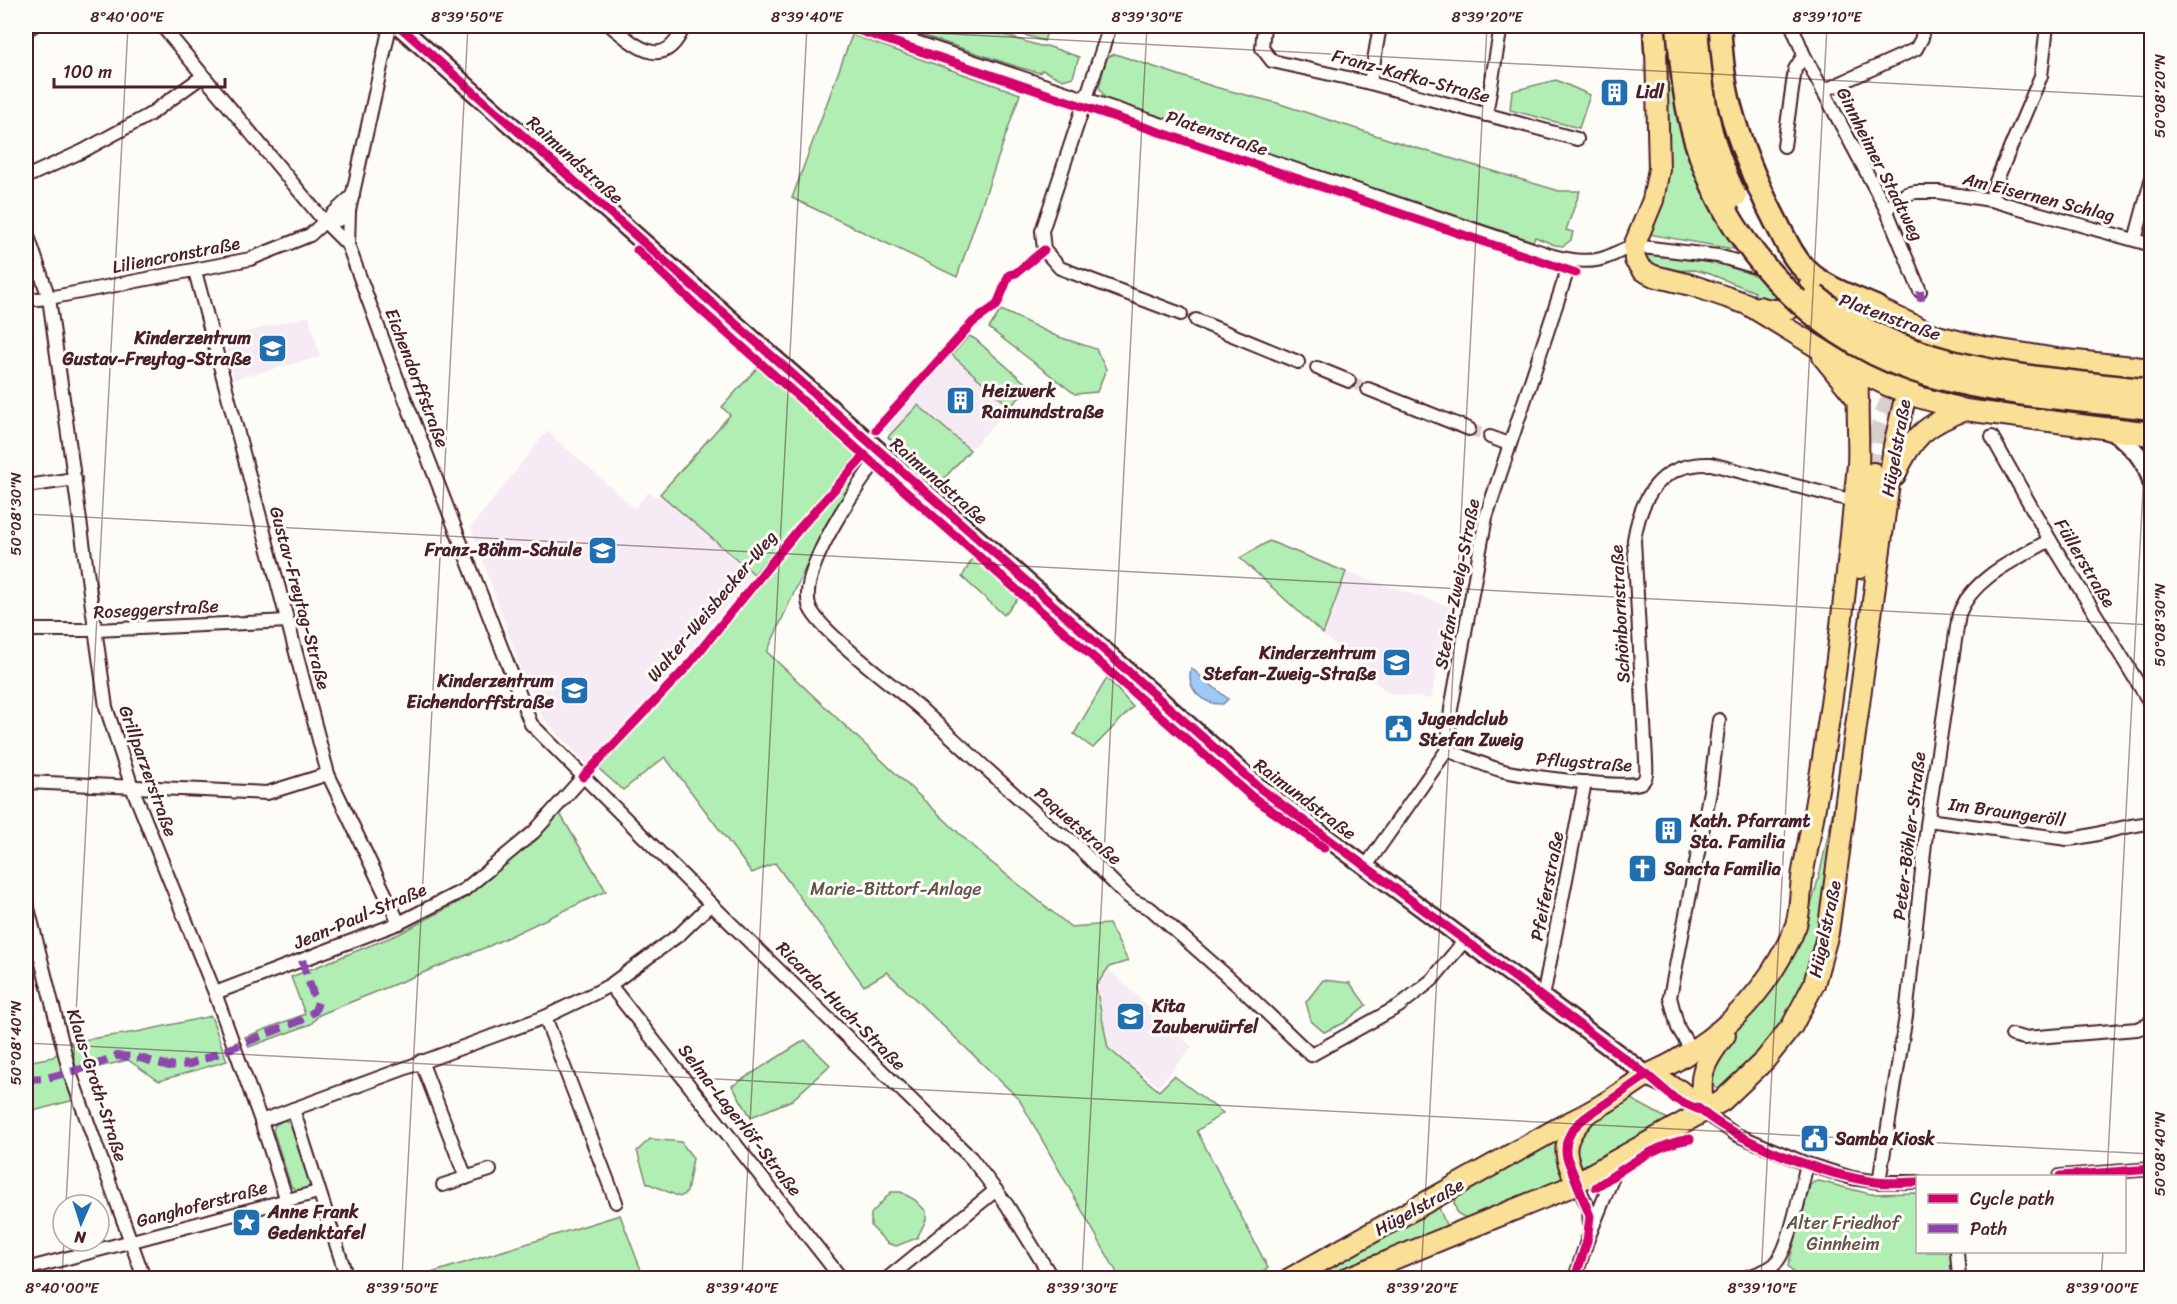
<svg xmlns="http://www.w3.org/2000/svg" width="2177" height="1304" font-family="Sriracha,sans-serif">
  <rect width="100%" height="100%" fill="#fdfcf7"/>
  <filter id="ink" filterUnits="userSpaceOnUse"><feTurbulence type="fractalNoise" baseFrequency=".0167" numOctaves="2"/><feDisplacementMap in="SourceGraphic" scale="12" xChannelSelector="R" yChannelSelector="G"/><feConvolveMatrix kernelMatrix="1 2 1 2 8 2 1 2 1" color-interpolation-filters="sRGB"/></filter>
  <g filter="url(#ink)">
    <!-- built -->
    <g fill="#f6ebf4">
      <path d="M309 316 320 357 234 379 224 338Z"/>
      <path d="M969 336 1028 389 941 480 885 430Z"/>
      <path d="M547 431 634 508 649 492 657 497 660 494 754 574 640 710 589 766 541 716 522 672 471 527Z"/>
      <path d="M1346 572 1449 606 1431 699 1388 693 1323 634Z"/>
      <path d="M1109 970 1192 1047 1158 1086 1109 1047 1098 986Z"/>
    </g>
    <!-- green -->
    <g fill="#b1eeb4" stroke="#7e8670" stroke-width="1.5">
      <path d="M895 26H973L1040 46H1047L1079 57 1073 77 1063 80 1042 70 1040 73 1021 68Z"/>
      <path d="M995 26H1049L1044 41Z"/>
      <path d="M1665 26H1669L1739 250 1648 234 1663 200 1669 175Z"/>
      <path d="M852 35 1020 94 957 277 792 198Z"/>
      <path d="M1115 54 1215 87 1277 103 1400 143 1559 191H1580L1566 230 1573 232 1571 240 1563 246 1555 245 1535 237 1533 241 1112 101 1105 98 1099 87 1107 57Z"/>
      <path d="M1556 80 1590 95 1579 128 1510 110 1512 91Z"/>
      <path d="M1651 255 1720 264 1760 277 1788 304 1769 303 1753 297 1755 292 1710 274 1694 270 1658 271 1643 257Z"/>
      <path d="M1001 310 1056 336 1096 349 1106 369 1097 392 1075 394 989 328Z"/>
      <path d="M969 336 975 339 1030 387 1010 407 952 355Z"/>
      <path d="M758 367 858 454 754 574 660 494 730 415 722 407Z"/>
      <path d="M918 405 970 450 939 484 888 437Z"/>
      <path d="M864 463 823 529 767 652 981 854 1071 927 1109 924 1128 961 1109 967 1096 986 1108 1048 1159 1091 1174 1076 1223 1113 1197 1131 1268 1268 1251 1278H1120L1019 1099 887 972 864 986 775 863 752 873 665 757 623 790 599 769 765 573Z"/>
      <path d="M1269 541 1346 572 1323 634 1240 558Z"/>
      <path d="M974 556 1019 597 1004 615 962 577Z"/>
      <path d="M1107 678 1133 707 1093 748 1074 734Z"/>
      <path d="M1838 786 1841 795 1825 917 1808 982 1770 1044 1722 1093 1711 1084C1710 1048 1748 1022 1766 992 1778 972 1794 951 1803 929 1820 883 1828 834 1838 786Z"/>
      <path d="M559 812 606 891 489 946 319 1015 311 1024 249 1047 245 1037 305 1014 291 977 399 934 461 901 528 844Z"/>
      <path d="M1323 980 1350 983 1366 1005 1344 1023 1324 1032 1311 1021 1306 1002Z"/>
      <path d="M211 1016 227 1061 159 1081 128 1060 65 1075 74 1100 26 1113V1062L53 1057 69 1042 137 1032Z"/>
      <path d="M805 1040 830 1065 792 1100 751 1117 732 1086Z"/>
      <path d="M1629 1098 1668 1119 1593 1165 1583 1166 1575 1162 1576 1134Z"/>
      <path d="M284 1120 291 1123 311 1183 308 1188 298 1191 291 1186 273 1130 275 1125Z"/>
      <path d="M1559 1134C1555 1150 1561 1166 1566 1181L1471 1221 1457 1213 1454 1202 1459 1190Z"/>
      <path d="M650 1139 681 1142 693 1158 687 1192 680 1197 647 1183 637 1151Z"/>
      <path d="M1819 1181 1870 1194 1917 1193 1918 1252H1950L1953 1278H1797L1788 1266 1810 1185 1814 1182Z"/>
      <path d="M891 1192H901L915 1200 926 1211V1220L917 1238 896 1246 887 1243 871 1226V1214Z"/>
      <path d="M1437 1203 1449 1232 1336 1278H1301Z"/>
      <path d="M620 1215 644 1278H433L431 1273Z"/>
    </g>
    <!-- water -->
    <path fill="#9dcaf7" stroke="#7c86a5" stroke-width="1.5" d="M1191 668 1228 699 1223 704C1202 705 1186 689 1191 668Z"/>
    <g fill="none" stroke-linecap="round" stroke-linejoin="round">
      <!-- street-tunnel -->
      <g stroke="#d9d0ce" stroke-width="12" stroke-dasharray="12 6" stroke-linecap="butt">
        <path d="M1349 381 1368 389"/>
        <path d="M1469 429 1490 437"/>
      </g>
      <!-- primary-tunnel -->
      <path stroke="#d9d0ce" stroke-width="20" stroke-dasharray="20 10" stroke-linecap="butt" d="M1873 473C1878 440 1880 398 1911 379"/>
      <defs>
        <g id="street">
          <path d="M162 26 324 221 348 245 397 378 531 724 711 904 971 1158 1007 1205 1052 1278"/>
          <path d="M611 26C638 48 665 72 684 26"/>
          <path d="M868 26 1553 256C1570 260 1590 264 1607 257 1616 254 1624 248 1634 246L1718 256 1763 269"/>
          <path d="M1110 26 1042 231 1044 250 1060 268 1181 314"/>
          <path d="M1264 26 1262 48 1272 61 1370 83 1577 139"/>
          <path d="M1792 26 1804 55 1886 209 1920 291"/>
          <path d="M26 30 33 26"/>
          <path d="M1370 83 1380 26"/>
          <path d="M1823 91 1916 49 1922 38V26"/>
          <path d="M1486 115 1501 26"/>
          <path d="M1784 146 1795 69 1804 55"/>
          <path d="M26 177 83 151 149 115 203 76"/>
          <path d="M1991 200 1995 184 2041 76 2047 26"/>
          <path d="M1886 209 1906 194 1916 192H1939L1991 200 2152 245"/>
          <path d="M324 221C336 222 341 221 349 211L390 26"/>
          <path d="M26 230 49 298 106 707 132 787 215 993 261 1121 287 1201"/>
          <path d="M2135 240 2152 177"/>
          <path d="M348 245 349 211"/>
          <path d="M195 271 328 774 399 923"/>
          <path d="M26 300 49 298 250 259 310 235 353 195"/>
          <path d="M1196 320 1298 362"/>
          <path d="M1317 368 1349 381"/>
          <path d="M1368 389 1469 429"/>
          <path d="M1490 437 1509 444"/>
          <path d="M1992 437 2050 540 2152 706"/>
          <path d="M882 453C859 483 799 568 809 605 815 629 900 690 922 710 967 751 1011 792 1057 832L1071 840 1125 894 1134 901 1151 909 1245 992 1311 1055 1399 1006 1432 980 1465 940"/>
          <path d="M26 486 75 479"/>
          <path d="M26 630H96L288 621"/>
          <path d="M1447 750C1466 757 1485 766 1504 771 1522 775 1632 791 1642 782 1648 778 1646 767 1646 760L1634 540C1641 496 1661 462 1711 464L1854 501"/>
          <path d="M26 782 267 793 328 774"/>
          <path d="M1928 820 2067 839C2096 837 2122 825 2152 823"/>
          <path d="M1366 866 1447 750 1451 709 1486 517 1571 260"/>
          <path d="M26 900 69 1070 144 1278"/>
          <path d="M610 985 841 1278"/>
          <path d="M215 993 399 923 464 890 534 832 583 777"/>
          <path d="M1543 997 1585 782"/>
          <path d="M545 1017 616 1202"/>
          <path d="M2012 1035 2024 1038 2137 1029 2148 1025 2152 1019"/>
          <path d="M1692 1051 1678 1028 1670 997 1710 791 1719 720"/>
          <path d="M421 1061 466 1178"/>
          <path d="M293 1109 347 1278"/>
          <path d="M1704 1112 1735 1134 1807 1164 1852 1178 1879 1182H1918"/>
          <path d="M261 1121 545 1017 595 993 610 985 680 934 711 904"/>
          <path d="M2060 1176 2152 1169"/>
          <path d="M1576 1182 1589 1209 1590 1226"/>
          <path d="M1879 1182 1906 1016 1927 825 1959 614C1973 577 2017 559 2050 540"/>
          <path d="M443 1185 490 1170"/>
          <path d="M1957 1252 1959 1278"/>
          <path d="M26 1269 318 1192"/>
          <path d="M888 1278 996 1190"/>
          <path d="M1575 1278 1587 1241 1620 1159"/>
          <path d="M1744 1278C1754 1275 1765 1272 1774 1265 1790 1251 1801 1186 1807 1164"/>
        </g>
        <g id="secondary">
          <path d="M399 26 1261 789 1647 1075"/>
          <path d="M2111 429C2130 445 2147 459 2152 485"/>
        </g>
        <g id="primary">
          <path d="M1656 49 1659 169 1653 200 1634 246 1635 260 1642 270 1654 276 1691 285 1747 304 1848 366 1889 386 1918 397 1965 410 2111 429"/>
          <path d="M1759 307C1780 313 1799 312 1808 288"/>
          <path d="M1877 308 1937 336 1982 347 2057 359 2152 369"/>
          <path d="M1823 357 1858 400"/>
          <path d="M1895 475C1912 437 1926 424 1965 410"/>
          <path d="M1860 568 1873 473"/>
          <path d="M1647 1075 1679 1090 1704 1112"/>
          <path d="M1704 1112C1698 1075 1702 1064 1725 1035"/>
          <path d="M1576 1182C1564 1154 1560 1142 1583 1118"/>
          <path d="M1291 1278 1553 1131C1570 1122 1588 1114 1605 1103 1619 1095 1632 1084 1646 1076 1656 1070 1668 1066 1677 1060 1715 1038 1747 1010 1771 973 1780 959 1790 941 1796 925 1801 909 1800 888 1803 871 1830 737 1845 600 1858 464 1860 438 1853 370 1864 350 1879 325 1913 332 1937 336"/>
          <path d="M1347 1278 1565 1189 1722 1101 1765 1060 1792 1026 1814 984 1828 933 1894 446 1915 355"/>
        </g>
        <g id="highway">
          <path d="M1655 26 1656 49"/>
          <path d="M1719 26C1721 52 1723 81 1730 107 1741 148 1757 185 1776 222 1785 239 1793 259 1808 272 1826 289 1855 298 1877 308"/>
          <path d="M2111 429 2152 434"/>
        </g>
      </defs>
      <!-- street casing -->
      <use href="#street" stroke="#4a1f2b" stroke-width="16"/>
      <!-- secondary casing -->
      <use href="#secondary" stroke="#4a1f2b" stroke-width="21"/>
      <!-- primary casing -->
      <use href="#primary" stroke="#4a1f2b" stroke-width="24"/>
      <!-- highway casing -->
      <use href="#highway" stroke="#4a1f2b" stroke-width="27"/>
      <!-- street -->
      <use href="#street" stroke="#fdfcf7" stroke-width="12"/>
      <!-- secondary -->
      <use href="#secondary" stroke="#fdfcf7" stroke-width="16"/>
      <!-- primary -->
      <use href="#primary" stroke="#fadf96" stroke-width="20"/>
      <!-- highway -->
      <use href="#highway" stroke="#fadf96" stroke-width="22"/>
      <defs>
        <g id="highway-bridge">
          <path d="M1678 26C1682 63 1684 101 1695 138 1728 251 1821 346 1936 377 2003 395 2082 400 2152 408"/>
          <path d="M1696 26C1701 92 1706 135 1735 196"/>
          <path d="M1815 296C1910 374 2035 377 2152 391"/>
        </g>
      </defs>
      <!-- highway-bridge casing -->
      <use href="#highway-bridge" stroke="#4a1f2b" stroke-width="27" stroke-linecap="butt"/>
      <!-- highway-bridge -->
      <use href="#highway-bridge" stroke="#fadf96" stroke-width="22"/>
      <!-- quiet -->
      <g stroke="#8e44ad" stroke-width="8" stroke-dasharray="15 8" stroke-linecap="butt">
        <path d="M1920 291 1921 301"/>
        <path d="M26 1079 46 1078 89 1067 116 1056 136 1057 169 1066 191 1064 302 1020 315 1011 318 1002 313 994 302 960"/>
      </g>
      <defs>
        <g id="cycleway">
          <path d="M399 26 1261 789 1647 1075 1675 1099 1704 1112"/>
          <path d="M846 26 1576 273"/>
          <path d="M637 250 702 311 874 464 1251 796 1324 848"/>
          <path d="M876 430 973 322 997 305 1009 275 1016 273 1044 250"/>
          <path d="M583 777 686 668 798 530 865 455"/>
          <path d="M1697 1107C1736 1142 1824 1175 1876 1182 1889 1184 1904 1182 1918 1182"/>
          <path d="M2060 1176 2152 1169"/>
          <path d="M1596 1187C1627 1167 1653 1145 1690 1139"/>
          <path d="M1575 1278 1587 1241 1590 1216 1567 1158C1560 1129 1589 1115 1608 1102 1621 1093 1634 1084 1647 1075"/>
        </g>
      </defs>
      <!-- cycleway casing -->
      <use href="#cycleway" stroke="#fdfcf7" stroke-width="13"/>
      <!-- cycleway -->
      <use href="#cycleway" stroke="#d6006c" stroke-width="9"/>
    </g>
  </g>
  <!-- ticks -->
  <path fill="none" stroke="#4a1f2b" stroke-width="1.5" stroke-opacity="0.45" d="M796 26 2152 97M26 514 2152 625M26 1043 2152 1154M2107 1176 2152 318M66 1205 128 26M62 1278 64 1241M402 1278 468 26M742 1278 807 26M1082 1278 1147 26M1421 1278 1487 26M1761 1278 1827 26M2101 1278 2103 1252"/>
  <!-- icons -->
  <defs>
    <symbol id="building-square" viewBox="-11 -11 22 22"><rect x="-9" y="-9" width="18" height="18" rx="4" fill="#1f6fb2" stroke="#fdfcf7"/><path d="M-4-6H4V6H1V3H-1V6H-4ZM-2.5-4.3h1.7v1.8h-1.7ZM.8-4.3h1.7v1.8H.8ZM-2.5-1h1.7V.8h-1.7ZM.8-1h1.7V.8H.8Z" fill="#fff"/></symbol>
    <symbol id="school-square" viewBox="-11 -11 22 22"><rect x="-9" y="-9" width="18" height="18" rx="4" fill="#1f6fb2" stroke="#fdfcf7"/><path d="M0-5L7-2L0 1L-7-2ZM-4 1L0 2.5L4 1V4Q0 6-4 4Z" fill="#fff"/></symbol>
    <symbol id="civic-square" viewBox="-11 -11 22 22"><rect x="-9" y="-9" width="18" height="18" rx="4" fill="#1f6fb2" stroke="#fdfcf7"/><path d="M-.6-6.5H3V-4.5H.6V-3L4-1V1h2V6H-6V1h2V-1L-.6-3ZM-1.2 2.5V6h2.4V2.5Z" fill="#fff"/></symbol>
    <symbol id="church-square" viewBox="-11 -11 22 22"><rect x="-9" y="-9" width="18" height="18" rx="4" fill="#1f6fb2" stroke="#fdfcf7"/><path d="M-1.2-6h2.4v3.5h3.3v2.4h-3.3V6h-2.4V-.1h-3.3v-2.4h3.3Z" fill="#fff"/></symbol>
    <symbol id="sight-square" viewBox="-11 -11 22 22"><rect x="-9" y="-9" width="18" height="18" rx="4" fill="#1f6fb2" stroke="#fdfcf7"/><path d="M0-6L1.8-2.2L6-1.7L2.9 1.2L3.7 5.4L0 3.3L-3.7 5.4L-2.9 1.2L-6-1.7L-1.8-2.2Z" fill="#fff"/></symbol>
  </defs>
  <g fill-rule="evenodd">
    <use href="#building-square" x="1598" y="76" width="33" height="33"/>
    <use href="#school-square" x="256" y="332" width="33" height="33"/>
    <use href="#building-square" x="944" y="384" width="33" height="33"/>
    <use href="#school-square" x="586" y="534" width="33" height="33"/>
    <use href="#school-square" x="1380" y="646" width="33" height="33"/>
    <use href="#school-square" x="558" y="674" width="33" height="33"/>
    <use href="#civic-square" x="1382" y="712" width="33" height="33"/>
    <use href="#building-square" x="1652" y="814" width="33" height="33"/>
    <use href="#church-square" x="1626" y="852" width="33" height="33"/>
    <use href="#school-square" x="1114" y="1000" width="33" height="33"/>
    <use href="#civic-square" x="1798" y="1122" width="33" height="33"/>
    <use href="#sight-square" x="230" y="1206" width="33" height="33"/>
  </g>
  <g text-anchor="middle" dominant-baseline="central" stroke-width="6" stroke-linejoin="round" paint-order="stroke">
    <!-- street labels -->
    <g font-size="18" fill="#4a1f2b" stroke="#fdfcf7">
      <text transform="translate(1411 76) rotate(15)">Franz-Kafka-Straße</text>
      <text transform="translate(1217 133) rotate(19)">Platenstraße</text>
      <text transform="translate(575 160) rotate(42)">Raimundstraße</text>
      <text transform="translate(1880 164) rotate(63)">Ginnheimer Stadtweg</text>
      <text transform="translate(2039 197) rotate(14)">Am Eisernen Schlag</text>
      <text transform="translate(176 255) rotate(-11)">Liliencronstraße</text>
      <text transform="translate(1890 317) rotate(20)">Platenstraße</text>
      <text transform="translate(417 378) rotate(69)">Eichendorffstraße</text>
      <text transform="translate(1896 448) rotate(-80)">Hügelstraße</text>
      <text transform="translate(939 481) rotate(41)">Raimundstraße</text>
      <text transform="translate(2085 563) rotate(59)">Füllerstraße</text>
      <text transform="translate(1457 584) rotate(-79)">Stefan-Zweig-Straße</text>
      <text transform="translate(300 598) rotate(75)">Gustav-Freytag-Straße</text>
      <text transform="translate(712 606) rotate(-50)">Walter-Weisbecker-Weg</text>
      <text transform="translate(156 609) rotate(-3)">Roseggerstraße</text>
      <text transform="translate(1620 614) rotate(-93)">Schönbornstraße</text>
      <text transform="translate(1584 762) rotate(4)">Pflugstraße</text>
      <text transform="translate(148 771) rotate(70)">Grillparzerstraße</text>
      <text transform="translate(1305 799) rotate(37)">Raimundstraße</text>
      <text transform="translate(2007 812) rotate(8)">Im Braungeröll</text>
      <text transform="translate(1078 826) rotate(41)">Paquetstraße</text>
      <text transform="translate(1909 836) rotate(-83)">Peter-Böhler-Straße</text>
      <text transform="translate(1547 886) rotate(-79)">Pfeiferstraße</text>
      <text transform="translate(360 916) rotate(-23)">Jean-Paul-Straße</text>
      <text transform="translate(1825 929) rotate(-78)">Hügelstraße</text>
      <text transform="translate(841 1006) rotate(45)">Ricarda-Huch-Straße</text>
      <text transform="translate(97 1085) rotate(72)">Klaus-Groth-Straße</text>
      <text transform="translate(740 1120) rotate(52)">Selma-Lagerlöf-Straße</text>
      <text transform="translate(202 1204) rotate(-15)">Ganghoferstraße</text>
      <text transform="translate(1419 1207) rotate(-29)">Hügelstraße</text>
    </g>
    <!-- poi labels -->
    <g font-size="18" font-weight="bold" fill="#4a1f2b" stroke="#fdfcf7" text-anchor="start">
      <text x="1636" y="92">Lidl</text>
      <text x="251" y="338" text-anchor="end">Kinderzentrum<tspan x="251" dy="21">Gustav-Freytag-Straße</tspan></text>
      <text x="982" y="391">Heizwerk<tspan x="982" dy="21">Raimundstraße</tspan></text>
      <text x="582" y="550" text-anchor="end">Franz-Böhm-Schule</text>
      <text x="1376" y="653" text-anchor="end">Kinderzentrum<tspan x="1376" dy="21">Stefan-Zweig-Straße</tspan></text>
      <text x="554" y="681" text-anchor="end">Kinderzentrum<tspan x="554" dy="21">Eichendorffstraße</tspan></text>
      <text x="1419" y="719">Jugendclub<tspan x="1419" dy="21">Stefan Zweig</tspan></text>
      <text x="1690" y="821">Kath. Pfarramt<tspan x="1690" dy="21">Sta. Familia</tspan></text>
      <text x="1664" y="869">Sancta Familia</text>
      <text x="1152" y="1006">Kita<tspan x="1152" dy="21">Zauberwürfel</tspan></text>
      <text x="1835" y="1139">Samba Kiosk</text>
      <text x="268" y="1212">Anne Frank<tspan x="268" dy="21">Gedenktafel</tspan></text>
    </g>
    <!-- park labels -->
    <g font-size="18" fill="#64534d" stroke="#fdfcf7">
      <text x="896" y="889">Marie-Bittorf-Anlage</text>
      <text x="1843" y="1223">Alter Friedhof<tspan x="1843" dy="21">Ginnheim</tspan></text>
    </g>
  </g>
  <!-- margin -->
  <rect width="2177" height="1304" fill="none" stroke="#fdfcf7" stroke-width="66"/>
  <!-- legend -->
  <rect x="1916" y="1175" width="210" height="78" fill="#fdfcf7" stroke="#b5a4a5" stroke-width="1.5"/>
  <rect x="1928" y="1194" width="30" height="9" fill="#d6006c" stroke="#b5a4a5" stroke-width="1.5"/>
  <text x="1970" y="1205" font-size="18" fill="#4a1f2b">Cycle path</text>
  <rect x="1928" y="1224" width="30" height="9" fill="#8e44ad" stroke="#b5a4a5" stroke-width="1.5"/>
  <text x="1970" y="1235" font-size="18" fill="#4a1f2b">Path</text>
  <!-- north arrow -->
  <g transform="translate(81 1223) rotate(183)"><circle r="28" fill="#fdfcf7" stroke="#b5a4a5" stroke-width="1.5"/>
  <path d="M0-4.5L10 22L0 15L-10 22Z" fill="#1f6fb2"/>
  <text y="-9" font-size="16" font-weight="bold" text-anchor="middle" fill="#4a1f2b">N</text>
  </g>
  <!-- scale -->
  <path d="M54 78v9h171v-9" fill="none" stroke="#4a1f2b" stroke-width="3"/>
  <text x="63" y="78" font-size="18" fill="#4a1f2b" stroke="#fdfcf7" stroke-width="4.5" paint-order="stroke">100 m</text>
  <rect x="33" y="33" width="2111" height="1238" fill="none" stroke="#4a1f2b" stroke-width="2"/>
  <g font-size="15" text-anchor="middle" fill="#4a1f2b">
    <text x="127" y="22">8°40'00"E</text>
    <text x="467" y="22">8°39'50"E</text>
    <text x="807" y="22">8°39'40"E</text>
    <text x="1147" y="22">8°39'30"E</text>
    <text x="1487" y="22">8°39'20"E</text>
    <text x="1827" y="22">8°39'10"E</text>
    <text transform="translate(2160 96) rotate(-90)" y="5">50°08'20"N</text>
    <text transform="translate(16 514) rotate(-90)" y="5">50°08'30"N</text>
    <text transform="translate(2160 625) rotate(-90)" y="5">50°08'30"N</text>
    <text transform="translate(16 1043) rotate(-90)" y="5">50°08'40"N</text>
    <text transform="translate(2160 1154) rotate(-90)" y="5">50°08'40"N</text>
    <text x="62" y="1293">8°40'00"E</text>
    <text x="402" y="1293">8°39'50"E</text>
    <text x="742" y="1293">8°39'40"E</text>
    <text x="1082" y="1293">8°39'30"E</text>
    <text x="1422" y="1293">8°39'20"E</text>
    <text x="1762" y="1293">8°39'10"E</text>
    <text x="2102" y="1293">8°39'00"E</text>
  </g>
</svg>
